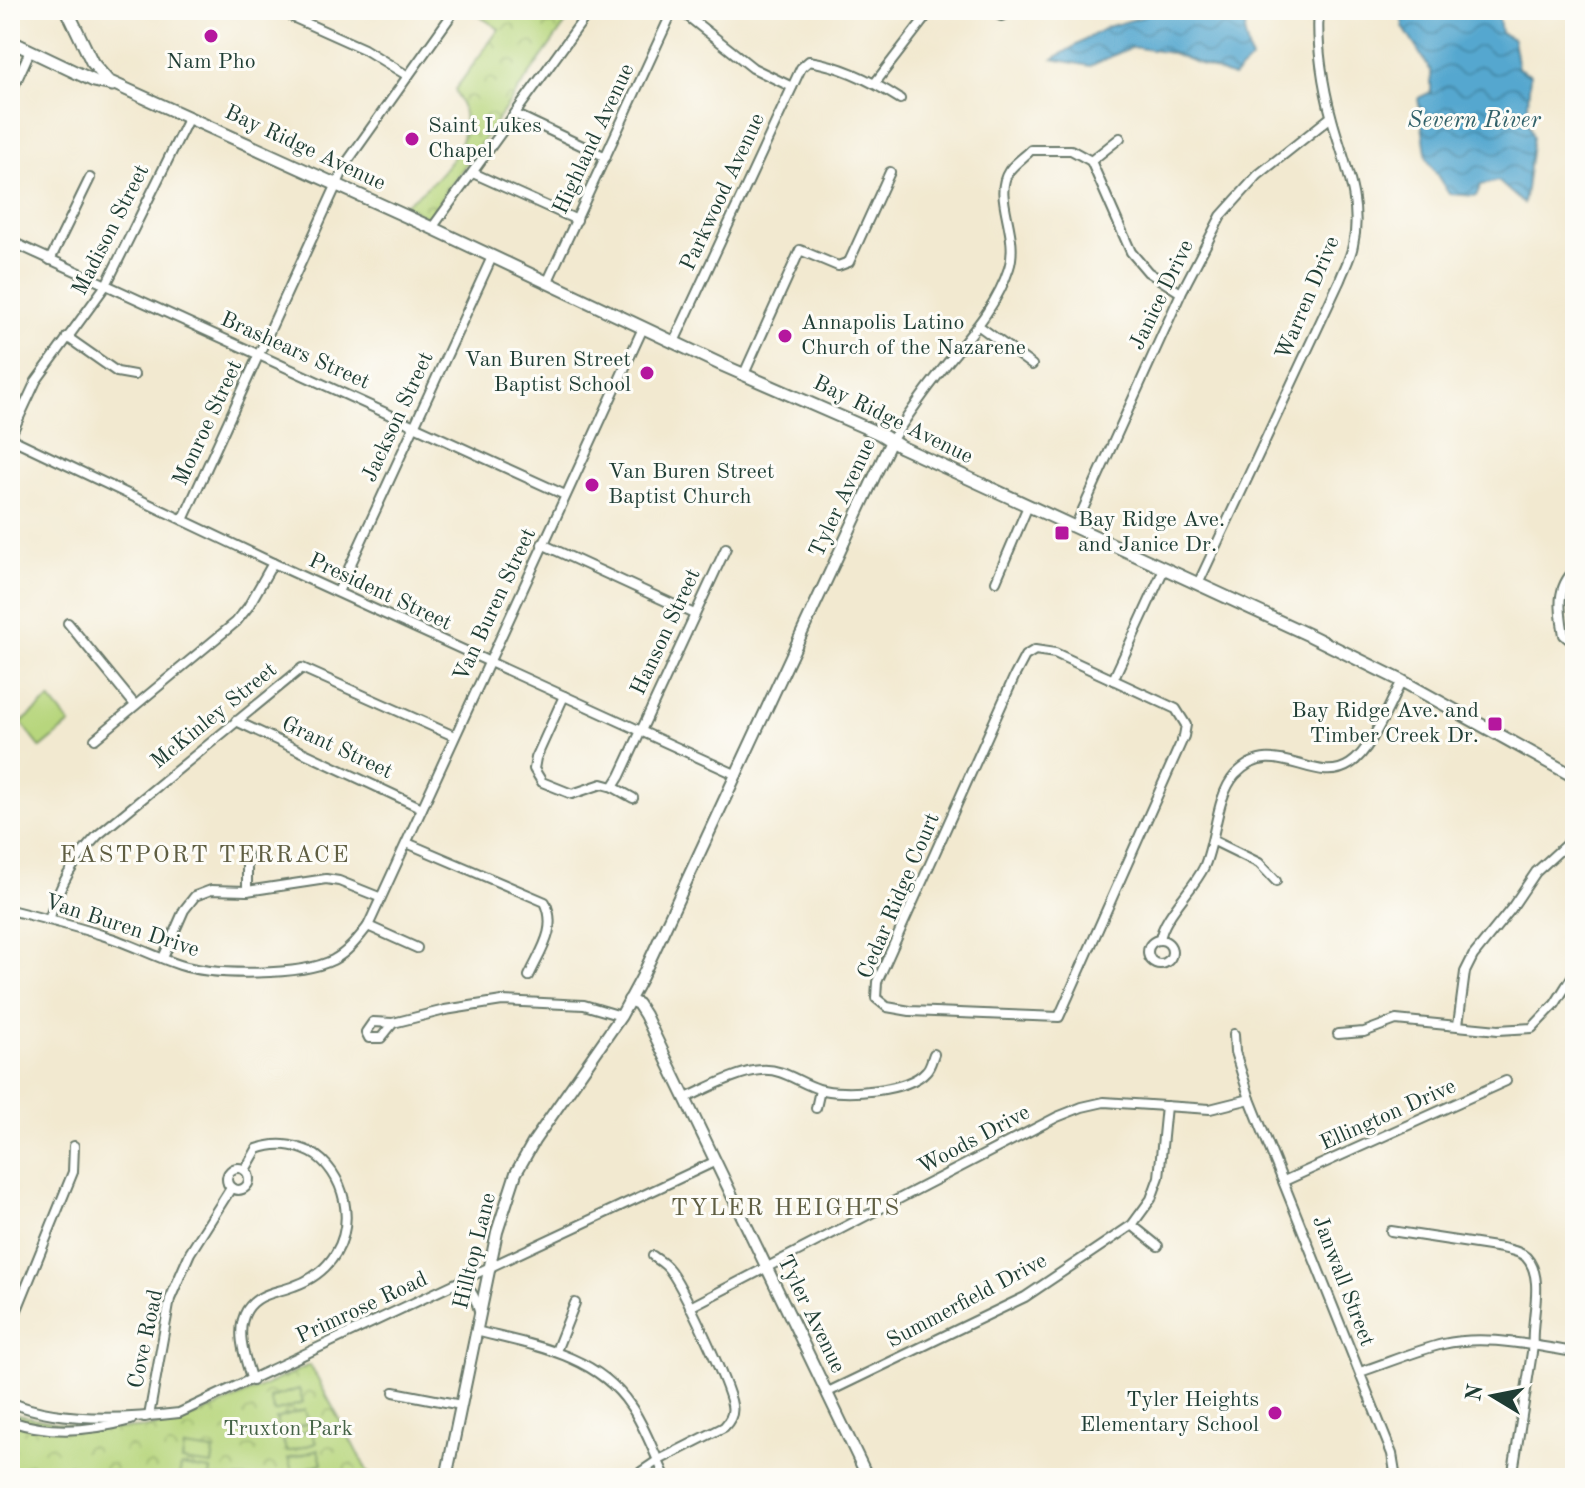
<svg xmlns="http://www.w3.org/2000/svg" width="1585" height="1488" font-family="'Old Standard TT',serif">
  <defs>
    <pattern id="park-crowns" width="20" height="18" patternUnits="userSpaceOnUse" patternTransform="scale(2)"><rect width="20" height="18" fill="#b7d67d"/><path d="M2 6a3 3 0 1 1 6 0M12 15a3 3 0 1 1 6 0" fill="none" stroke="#94af67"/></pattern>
    <pattern id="water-waves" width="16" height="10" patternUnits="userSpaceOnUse" patternTransform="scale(2)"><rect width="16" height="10" fill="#54a7cf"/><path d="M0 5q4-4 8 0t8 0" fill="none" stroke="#4589a9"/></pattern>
  </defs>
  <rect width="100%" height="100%" fill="#fdfcf7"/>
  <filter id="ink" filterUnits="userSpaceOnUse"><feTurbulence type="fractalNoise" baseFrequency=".0125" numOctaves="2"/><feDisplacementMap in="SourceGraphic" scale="16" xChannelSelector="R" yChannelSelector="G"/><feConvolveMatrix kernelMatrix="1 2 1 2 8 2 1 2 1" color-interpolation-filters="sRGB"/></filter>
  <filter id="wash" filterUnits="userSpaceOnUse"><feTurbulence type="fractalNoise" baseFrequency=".006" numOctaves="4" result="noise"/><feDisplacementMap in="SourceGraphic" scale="32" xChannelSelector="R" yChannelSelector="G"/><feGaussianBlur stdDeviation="1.8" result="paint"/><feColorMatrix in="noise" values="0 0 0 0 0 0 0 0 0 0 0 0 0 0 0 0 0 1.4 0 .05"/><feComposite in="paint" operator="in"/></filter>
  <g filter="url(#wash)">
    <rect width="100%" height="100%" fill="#f2e9d0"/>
    <!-- park -->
    <g fill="url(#park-crowns)" stroke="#6b8a58" stroke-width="2">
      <path d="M478 10H575L428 218 404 205C433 185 469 152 464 114 463 106 458 97 455 90L499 29 475 13Z"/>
      <path d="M310 1365 371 1478H10V1413C67 1426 135 1438 192 1417 232 1402 271 1382 310 1365Z"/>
    </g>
    <!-- pitch -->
    <g fill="#b7d67d" stroke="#6b8a58" stroke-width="2">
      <path d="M50 699 70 724 41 748 21 723Z"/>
      <path d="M299 1389 303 1403 274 1412 270 1398Z"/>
      <path d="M305 1410 309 1423 280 1432 276 1419Z"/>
      <path d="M311 1430 316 1443 287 1452 282 1439Z"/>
      <path d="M184 1447 214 1451 212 1465 182 1461Z"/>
      <path d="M318 1450 322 1463 293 1473 288 1459Z"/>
      <path d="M181 1466 211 1470 210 1478H179Z"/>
    </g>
    <!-- water -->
    <g fill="url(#water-waves)" stroke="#3a7282" stroke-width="2">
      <path d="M1152 10H1246L1245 36 1251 60 1233 77 1172 53 1132 47 1090 66 1053 59 1107 27 1142 17Z"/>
      <path d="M1401 10H1498L1501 33 1513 39 1518 68 1530 74 1527 119 1533 137 1524 204 1498 181 1481 185 1476 196 1449 194 1427 159 1418 98 1431 92V71L1403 27Z"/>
    </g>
  </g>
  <g filter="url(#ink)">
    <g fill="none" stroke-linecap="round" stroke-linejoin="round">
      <defs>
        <g id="minor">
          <path d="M277 10 364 49 408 76"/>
          <path d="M680 10 753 68 792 87"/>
          <path d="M987 10 1001 16 1021 10"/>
          <path d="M875 83 931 10"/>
          <path d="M10 95 30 51"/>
          <path d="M515 114 606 157"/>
          <path d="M1091 161 1120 138"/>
          <path d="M473 173 577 220"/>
          <path d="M432 228 590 10"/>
          <path d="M10 241 565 495"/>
          <path d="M50 260 90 178"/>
          <path d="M547 283 673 10"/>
          <path d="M979 326 1032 365"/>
          <path d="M67 337 117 372 134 375"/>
          <path d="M674 342 801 68 809 61C842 66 872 81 900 99"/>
          <path d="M744 374 800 250 838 266 849 262 890 172"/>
          <path d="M10 437 36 381 106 285 189 117"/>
          <path d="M10 438 273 563 737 775"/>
          <path d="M891 441C905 420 919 399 934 380 962 343 995 312 1009 268 1020 234 992 196 1009 171 1014 164 1024 157 1031 150H1071L1091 161 1131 252 1148 272 1181 293"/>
          <path d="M183 520 347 162 455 10"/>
          <path d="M1075 527 1181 293 1221 216 1258 175 1331 117"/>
          <path d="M542 544 694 614"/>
          <path d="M1575 570C1555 588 1560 612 1564 635L1575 644"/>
          <path d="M996 581 1028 506"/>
          <path d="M1198 584 1340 280C1344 269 1351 257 1353 245 1363 202 1343 160 1332 119 1323 87 1316 43 1319 10"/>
          <path d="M338 592 492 257"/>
          <path d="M68 623 135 705"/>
          <path d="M1035 650 1055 653 1176 709 1186 725 1184 736 1059 1017 910 1011 887 1007 876 998 877 982 1015 675 1025 656Z"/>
          <path d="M1113 680 1164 569"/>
          <path d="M564 696 536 758 534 769 542 782 572 794 602 784 613 787 620 776 726 548"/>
          <path d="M236 721 422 808"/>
          <path d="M95 739 236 622 248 607 273 563"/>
          <path d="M613 787 633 798"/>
          <path d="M1214 841 1259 863 1276 881"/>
          <path d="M407 843 545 902C558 929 541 950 529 976"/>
          <path d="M247 856V891"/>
          <path d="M10 910C42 918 74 926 105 936 131 944 155 957 180 965 214 976 301 976 333 960 348 952 357 940 368 926L643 328"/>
          <path d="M49 920C59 886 73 861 98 835L302 668 454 736"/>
          <path d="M368 926 417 948"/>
          <circle cx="1160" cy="952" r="12"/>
          <path d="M1160 940C1163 916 1193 890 1204 867 1216 840 1216 796 1235 775 1274 733 1314 788 1350 764 1372 750 1389 704 1402 681"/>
          <path d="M163 958 184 910 195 896 211 890 247 891 326 879 339 881 379 897"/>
          <path d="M393 1023 381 1038H369L366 1032 373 1022 393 1023 445 1010 502 1001 584 1005 621 1016"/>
          <path d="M1458 1025 1465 972 1473 956 1511 909 1536 872 1570 841 1575 832"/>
          <path d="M1234 1034 1235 1052 1250 1099 1392 1454 1396 1478"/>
          <path d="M1338 1034 1364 1032 1396 1020 1498 1030 1532 1028 1555 1004 1575 972"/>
          <path d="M686 1098C706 1089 739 1071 761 1070 783 1068 799 1083 819 1089 843 1096 908 1092 926 1071 930 1068 932 1059 934 1054"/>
          <path d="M816 1108 820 1090"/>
          <circle cx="238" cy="1179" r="11"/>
          <path d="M245 1170 257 1149C276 1142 292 1144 310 1152 328 1161 340 1181 344 1200 352 1240 331 1273 294 1286 276 1293 258 1293 247 1310 234 1331 246 1361 252 1381"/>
          <path d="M1284 1181 1506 1081"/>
          <path d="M1132 1225 1158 1246"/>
          <path d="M1391 1231 1502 1248C1510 1250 1520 1251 1526 1257 1546 1278 1530 1320 1533 1346L1512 1478"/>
          <path d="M456 1285C472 1286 475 1297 479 1311"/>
          <path d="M690 1307 1057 1117 1082 1107 1104 1102 1210 1109 1250 1099"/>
          <path d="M10 1327 73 1172 74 1146"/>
          <path d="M476 1331C531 1345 596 1354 630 1405 645 1426 654 1454 666 1478"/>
          <path d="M556 1351 575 1303"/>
          <path d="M1360 1372C1387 1363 1415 1351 1443 1344 1486 1334 1533 1346 1575 1352"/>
          <path d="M394 1392 461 1405"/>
          <path d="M828 1392 1025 1297 1132 1225 1151 1199 1159 1177 1166 1106"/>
          <path d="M10 1402C58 1423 128 1419 179 1413L714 1162"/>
          <path d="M145 1417 149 1416 170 1299 190 1253 231 1188"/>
          <path d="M10 1421C49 1434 92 1431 131 1420"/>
          <path d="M632 1478 657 1461 724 1427C730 1421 734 1414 732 1405 729 1385 681 1282 668 1268 664 1263 658 1260 653 1256"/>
        </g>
        <g id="tertiary">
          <path d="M629 1000 638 1004 645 1015 868 1478"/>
          <path d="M446 1478 497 1232 516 1173 534 1141 621 1016 642 977 891 441"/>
        </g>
        <g id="secondary">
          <path d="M67 10 92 62 108 81 432 228 722 365 880 434 901 447 1311 636 1402 681 1575 777"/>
          <path d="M10 41 94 81 112 85"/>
        </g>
      </defs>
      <!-- minor casing -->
      <use href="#minor" stroke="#69796b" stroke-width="12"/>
      <!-- tertiary casing -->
      <use href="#tertiary" stroke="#69796b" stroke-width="14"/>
      <!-- secondary casing -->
      <use href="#secondary" stroke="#69796b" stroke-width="15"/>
      <!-- minor -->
      <use href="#minor" stroke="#fff" stroke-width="8"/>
      <!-- tertiary -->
      <use href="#tertiary" stroke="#fff" stroke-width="10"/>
      <!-- secondary -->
      <use href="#secondary" stroke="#fff" stroke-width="11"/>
    </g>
  </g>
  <!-- markers -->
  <g fill="#b5179e" stroke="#fdfcf7" stroke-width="3">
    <circle cx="211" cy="36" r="8"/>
    <circle cx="412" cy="139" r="8"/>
    <circle cx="785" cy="336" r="8"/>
    <circle cx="647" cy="373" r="8"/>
    <circle cx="592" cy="485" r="8"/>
    <rect x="1054" y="525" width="16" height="16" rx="4"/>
    <rect x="1487" y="716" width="16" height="16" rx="4"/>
    <circle cx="1275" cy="1413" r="8"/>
  </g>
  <g text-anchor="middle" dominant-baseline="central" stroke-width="6" stroke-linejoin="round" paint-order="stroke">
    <!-- poi labels -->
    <g font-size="22" fill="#1f3d34" stroke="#fdfcf7" text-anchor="start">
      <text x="211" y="62" text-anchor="middle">Nam Pho</text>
      <text x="428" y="126">Saint Lukes<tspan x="428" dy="25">Chapel</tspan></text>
      <text x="801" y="323">Annapolis Latino<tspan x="801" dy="25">Church of the Nazarene</tspan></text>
      <text x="631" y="360" text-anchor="end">Van Buren Street<tspan x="631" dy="25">Baptist School</tspan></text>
      <text x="608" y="472">Van Buren Street<tspan x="608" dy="25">Baptist Church</tspan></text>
      <text x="1078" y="520">Bay Ridge Ave.<tspan x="1078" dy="25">and Janice Dr.</tspan></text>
      <text x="1479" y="711" text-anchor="end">Bay Ridge Ave. and<tspan x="1479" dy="25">Timber Creek Dr.</tspan></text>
      <text x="1259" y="1400" text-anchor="end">Tyler Heights<tspan x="1259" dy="25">Elementary School</tspan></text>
    </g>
    <!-- street labels -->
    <g font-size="22" fill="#1f3d34" stroke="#fdfcf7">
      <text transform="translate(594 139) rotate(-65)">Highland Avenue</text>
      <text transform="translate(305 148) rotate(25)">Bay Ridge Avenue</text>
      <text transform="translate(723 192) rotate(-65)">Parkwood Avenue</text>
      <text transform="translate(111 230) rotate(-63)">Madison Street</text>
      <text transform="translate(1162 295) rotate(-64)">Janice Drive</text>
      <text transform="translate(1308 298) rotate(-67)">Warren Drive</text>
      <text transform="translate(295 351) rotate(24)">Brashears Street</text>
      <text transform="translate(398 417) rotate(-65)">Jackson Street</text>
      <text transform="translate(893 420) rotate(26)">Bay Ridge Avenue</text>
      <text transform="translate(208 423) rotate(-65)">Monroe Street</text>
      <text transform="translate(843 498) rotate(-65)">Tyler Avenue</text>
      <text transform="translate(380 592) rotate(25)">President Street</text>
      <text transform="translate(495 605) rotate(-65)">Van Buren Street</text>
      <text transform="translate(666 632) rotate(-65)">Hanson Street</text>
      <text transform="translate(214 716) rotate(-39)">McKinley Street</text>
      <text transform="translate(337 748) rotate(25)">Grant Street</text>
      <text transform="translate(899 896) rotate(-67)">Cedar Ridge Court</text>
      <text transform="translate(122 926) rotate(18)">Van Buren Drive</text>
      <text transform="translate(1388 1115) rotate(-24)">Ellington Drive</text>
      <text transform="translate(974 1140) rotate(-28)">Woods Drive</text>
      <text transform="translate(475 1251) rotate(-76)">Hilltop Lane</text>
      <text transform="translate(1343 1281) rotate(69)">Janwall Street</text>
      <text transform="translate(967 1301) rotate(-28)">Summerfield Drive</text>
      <text transform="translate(362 1308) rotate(-25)">Primrose Road</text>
      <text transform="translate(811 1314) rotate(64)">Tyler Avenue</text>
      <text transform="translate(146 1339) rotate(-78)">Cove Road</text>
    </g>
    <!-- park labels -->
    <g font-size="22" fill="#456346" stroke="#fdfcf7">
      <text x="288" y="1429">Truxton Park</text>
    </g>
    <!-- water labels -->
    <g font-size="24" font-style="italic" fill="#32626a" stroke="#fdfcf7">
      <text x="1474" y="121">Severn River</text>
    </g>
    <!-- neighbourhood labels -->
    <g font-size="24" letter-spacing="2" fill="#5f5e42" stroke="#fdfcf7">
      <text x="205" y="856">EASTPORT TERRACE</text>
      <text x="786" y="1209">TYLER HEIGHTS</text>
    </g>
  </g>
  <!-- margin -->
  <rect width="1585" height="1488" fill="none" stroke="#fdfcf7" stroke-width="40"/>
  <!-- north arrow -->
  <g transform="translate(1493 1396) rotate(280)" stroke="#fdfcf7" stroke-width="6" paint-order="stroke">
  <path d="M0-6L14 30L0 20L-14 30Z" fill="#1f3d34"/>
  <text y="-12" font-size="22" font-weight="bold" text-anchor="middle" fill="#1f3d34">N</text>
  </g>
</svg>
